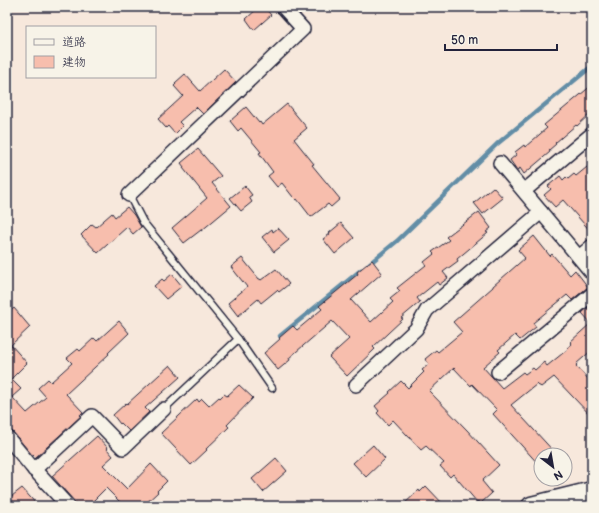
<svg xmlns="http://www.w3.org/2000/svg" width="599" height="513" font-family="'Balsamiq Sans','Klee One',sans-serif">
  <rect width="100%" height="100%" fill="#f7e8dc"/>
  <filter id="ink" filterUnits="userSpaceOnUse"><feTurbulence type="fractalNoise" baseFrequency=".025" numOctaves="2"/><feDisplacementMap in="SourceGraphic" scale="8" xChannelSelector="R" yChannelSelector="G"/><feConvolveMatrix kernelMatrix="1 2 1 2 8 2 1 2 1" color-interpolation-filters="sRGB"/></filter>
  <g filter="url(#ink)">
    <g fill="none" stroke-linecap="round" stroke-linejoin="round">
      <!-- stream -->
      <g stroke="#628da6" stroke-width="4.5">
        <path d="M369 264 397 241 497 144 592 66"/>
        <path d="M280 336 361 270"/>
      </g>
    </g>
    <!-- building -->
    <g fill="#f7bead" stroke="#22223b">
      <path d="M259 7H264L271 15 254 30 246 19Z"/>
      <path d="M224 69 236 82 203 114 196 107 179 122 183 126 175 134 168 126 166 128 158 119 183 96 174 86 176 84 175 83 185 74 200 91Z"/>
      <path d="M592 85V112L577 126 576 125 555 143 556 144 549 150 550 152 524 174 520 168 517 170 510 160 516 155 515 152 524 145 525 147 547 128 544 125Z"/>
      <path d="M287 104 307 128 294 139 314 164 312 165 340 199 331 207 328 204 311 217 297 199 296 200 293 197 282 183 277 187 268 176 273 172 259 153 261 152 241 128 238 131 230 121 246 107 259 123 260 122 262 125Z"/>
      <path d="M198 149 221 176 212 183 231 206 201 231V230L184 243 172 228 207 198 183 168 184 167 181 163Z"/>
      <path d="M592 163V233L563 200 555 207 544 195 551 189 548 186 560 176 563 180 566 177 568 179 574 174 576 176Z"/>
      <path d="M245 186 252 195 249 197 252 202 241 211 230 198Z"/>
      <path d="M493 187 503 198 483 214 474 203Z"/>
      <path d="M127 207 134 215 141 227 133 234 127 227 98 253 81 235 92 224 96 227 112 213 115 217Z"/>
      <path d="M479 212 491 228 486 232 488 233 457 259 458 261 443 272 448 278 439 285 437 282 417 298 420 302 401 318 403 319 373 347 375 349 347 376 329 357 349 339 332 321 289 358 290 360 278 370 264 353 280 339 279 338 293 326 297 330 322 309 319 306 358 274 357 272 372 260 382 273 351 300 371 322 393 302 390 299 400 291 397 288 426 265 424 262 434 254 432 252 449 240 446 237Z"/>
      <path d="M341 223 354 238 335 254 323 239 330 234 329 233Z"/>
      <path d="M278 228 289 240 274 252 262 237 272 229 273 232Z"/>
      <path d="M534 236 550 256 552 254 570 275 575 270 588 287 572 300 567 295 533 323 536 327 520 340 515 335 498 350 500 352 483 367 502 388 523 372 525 374 533 368 535 370 544 362 547 366 568 349 567 348 572 344 570 342 591 323 582 313 592 304V350L576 364 577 365 576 366 592 383V417L554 377 541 387 540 386H539L537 384 511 405 557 455H541V467L493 414 497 410 472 384 471 386 454 368 429 391 467 430 499 465 482 481 492 493 480 504 478 501 477 502 453 474 450 477 440 466 444 463 426 446 421 450 393 420 388 425 377 413 379 411 375 406 390 393 389 392 401 381 408 388 424 372 422 370 429 364 425 359 436 350 438 352 462 332 453 322 493 287V286L525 258 518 250Z"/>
      <path d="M242 258 259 279H260L261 280 276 269 289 284 279 292 277 290 261 303 258 299 238 316 228 303 247 287 231 267Z"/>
      <path d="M172 274 182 286 166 299 154 286 162 279 164 281Z"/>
      <path d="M14 308 30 327 11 345 27 363 11 379 21 389 12 397 27 413 46 397 38 388 48 379 51 382 72 363 67 358 78 349 80 351 94 338 97 341 119 321 129 333 108 353 109 354 66 394 83 412 80 415 81 416 36 457 33 454 32 455 13 432 7 429V314Z"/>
      <path d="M170 365 180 377 145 408 149 412 129 431 121 423 120 424 113 415 126 403 127 404Z"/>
      <path d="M239 385 253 398 227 425 229 427 206 449 207 450 191 465 161 433 197 399 199 402 202 399 209 406 219 397 220 398 224 394 227 396Z"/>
      <path d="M97 436 108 448 107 449 113 456 103 465 127 489 151 464 167 481 157 491 158 492 143 506H124L106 488 88 506H77L74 501 52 476Z"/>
      <path d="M373 445 385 459 366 477 353 463Z"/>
      <path d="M276 458 287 471 263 492 252 479Z"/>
      <path d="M426 486 445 506H402L419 490 420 492Z"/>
      <path d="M22 488 38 506H7V500Z"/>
    </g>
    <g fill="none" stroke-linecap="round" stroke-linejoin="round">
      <defs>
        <g id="service">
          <path d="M129 195 143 222 238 339 272 388"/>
          <path d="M164 409 238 339"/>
        </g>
        <g id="minor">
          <path d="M500 163 592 273"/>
          <path d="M524 191 592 134"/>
          <path d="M129 195 303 29 283 7"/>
          <path d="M579 257 592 246"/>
          <path d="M498 372 592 294"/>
          <path d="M356 385 416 329 427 310 541 212"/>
          <path d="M7 437 31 466 68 506"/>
          <path d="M34 470 92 416 123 448 164 409"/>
        </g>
        <path id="secondary" d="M531 506 592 491"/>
      </defs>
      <!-- service casing -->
      <use href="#service" stroke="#22223b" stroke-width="9"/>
      <!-- minor casing -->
      <use href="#minor" stroke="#22223b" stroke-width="16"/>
      <!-- secondary casing -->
      <use href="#secondary" stroke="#22223b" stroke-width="21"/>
      <!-- service -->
      <use href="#service" stroke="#f7f3e8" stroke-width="6"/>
      <!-- minor -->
      <use href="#minor" stroke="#f7f3e8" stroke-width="13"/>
      <!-- secondary -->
      <use href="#secondary" stroke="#f7f3e8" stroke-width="18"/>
    </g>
  </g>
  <!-- margin -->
  <rect width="599" height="513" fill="none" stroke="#f7f3e8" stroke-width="24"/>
  <rect x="12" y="12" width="575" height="489" fill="none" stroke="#22223b" stroke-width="1.5" filter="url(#ink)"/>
  <!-- legend -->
  <rect x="26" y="26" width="130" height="52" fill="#f7f3e8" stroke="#a29fa3"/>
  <rect x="34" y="39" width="20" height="6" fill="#f7f3e8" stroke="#a29fa3"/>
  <text x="62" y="46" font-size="12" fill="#22223b">道路</text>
  <rect x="34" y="56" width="20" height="12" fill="#f7bead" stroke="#a29fa3"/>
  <text x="62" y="66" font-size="12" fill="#22223b">建物</text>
  <!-- north arrow -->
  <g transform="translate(553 467) rotate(149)"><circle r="19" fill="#f7f3e8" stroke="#a29fa3"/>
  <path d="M0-3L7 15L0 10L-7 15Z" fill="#22223b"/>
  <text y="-6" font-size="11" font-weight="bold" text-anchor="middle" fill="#22223b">N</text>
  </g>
  <!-- scale -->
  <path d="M445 44v6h112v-6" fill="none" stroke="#22223b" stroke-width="2"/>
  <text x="451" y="44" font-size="12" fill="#22223b" stroke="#f7f3e8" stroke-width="3" paint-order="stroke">50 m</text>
</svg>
